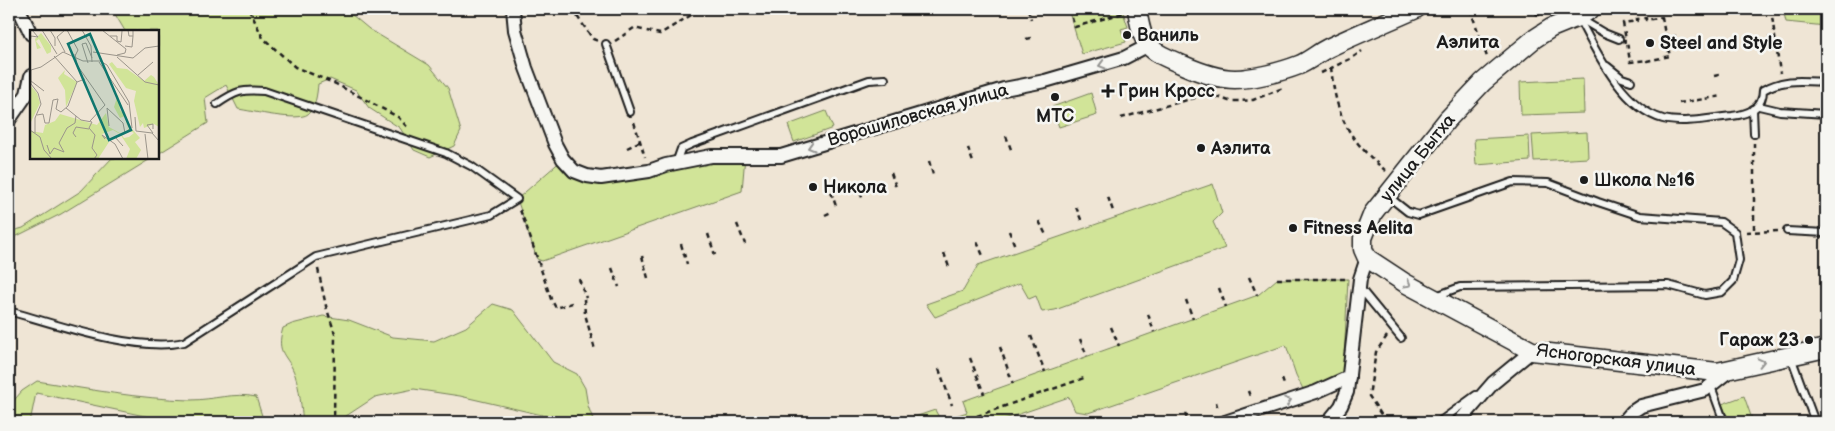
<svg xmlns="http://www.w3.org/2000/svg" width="1835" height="431" font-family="'Balsamiq Sans',sans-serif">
  <rect width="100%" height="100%" fill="#efe5d5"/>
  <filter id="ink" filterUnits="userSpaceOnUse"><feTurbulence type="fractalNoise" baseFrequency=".02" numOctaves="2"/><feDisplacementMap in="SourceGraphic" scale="10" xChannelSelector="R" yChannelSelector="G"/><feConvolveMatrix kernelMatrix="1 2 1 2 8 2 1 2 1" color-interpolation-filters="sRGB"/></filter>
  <g filter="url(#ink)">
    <!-- green -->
    <g fill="#d1e498" stroke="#76805a">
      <path d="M112 9H345L369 29 429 65 448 88 461 131 454 146 430 157 414 150 400 128 369 108 356 90 330 79 318 84C317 94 316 107 308 114 298 122 252 111 238 109L226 85 205 98 208 123 158 154V31H125Z"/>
      <path d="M1068 9H1122L1128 27 1121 29 1126 42 1082 54Z"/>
      <path d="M1783 9H1826V26L1786 22Z"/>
      <path d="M1583 79 1584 113 1521 115 1520 82Z"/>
      <path d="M1091 93 1097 115 1059 127 1052 107Z"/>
      <path d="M826 111 833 128 794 142 788 125Z"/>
      <path d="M1587 132 1588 158 1534 161 1532 135Z"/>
      <path d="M1529 136 1530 161 1476 165 1474 139Z"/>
      <path d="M745 156 742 191 542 261 537 259 517 199 563 159 587 176Z"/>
      <path d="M112 158H152L61 214 9 240V232L23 228 81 191Z"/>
      <path d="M1213 184 1222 213 1213 222 1225 248 1055 310 1042 312 1036 296 1029 299 1020 283 935 317 926 304 963 291 978 265Z"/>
      <path d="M1277 279H1348L1343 380 1306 395 1296 375 1286 345 1088 413 1075 411 1069 397 996 422H900L935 410 941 421 967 412 963 401 1258 295Z"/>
      <path d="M493 304 513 310 553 362 577 374 585 388 588 406 594 422H562L555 418 460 396 414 389 375 397 337 422H303C301 407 300 390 295 375 288 354 275 355 283 328L292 324 323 316 349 320 393 337 434 341 466 327Z"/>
      <path d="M37 381C88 389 139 399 191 400 213 400 234 392 256 397L264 422H173L36 393 30 422H9V406L22 391Z"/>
      <path d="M1744 396 1752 419 1744 422H1730L1722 404Z"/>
    </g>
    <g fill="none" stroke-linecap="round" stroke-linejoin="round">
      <defs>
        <g id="lane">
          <path d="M1579 18 1604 33 1619 39"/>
          <path d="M1579 19C1597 53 1623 108 1663 119 1684 124 1711 118 1732 116 1749 114 1763 108 1763 90 1786 78 1801 81 1826 82"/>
          <path d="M606 44 630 112"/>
          <path d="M1607 66 1622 78 1631 81"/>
          <path d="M1759 106 1780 111 1826 114"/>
          <path d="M1753 109 1754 134"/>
          <path d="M676 163 681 149 692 144 869 80 885 79"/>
          <path d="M1389 197 1408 212 1419 215 1513 182 1548 183 1598 202 1640 216 1721 222 1735 232 1739 260 1733 281 1722 292 1705 295 1668 285 1460 287 1436 296"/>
          <path d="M1787 231 1826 233"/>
          <path d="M1360 288 1401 338"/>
          <path d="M9 311C55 324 137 353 184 342L316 257 491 215 517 199 471 166 446 153 264 91C242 89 236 91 217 104"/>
          <path d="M1791 357 1815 422"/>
          <path d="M1711 386 1724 422"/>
          <path d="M1439 422 1476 395"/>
        </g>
        <g id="street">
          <path d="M19 9 31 34"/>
          <path d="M513 9 515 30 526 68 555 144 563 159 574 171 587 176 601 178 649 171 666 165 711 156H781L1004 89 1045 81 1124 58 1147 46"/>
          <path d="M9 120 27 94 31 76"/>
          <path d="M1626 419 1632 412 1641 406 1705 390 1729 371"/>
          <path d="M1225 422 1316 392 1349 377"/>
          <path d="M1328 422 1341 406 1347 392 1360 279 1367 258"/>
          <path d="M1459 422 1493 383 1532 351"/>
        </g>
        <g id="secondary">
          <path d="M1137 9C1143 48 1148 50 1183 65 1199 72 1218 79 1235 79 1253 79 1281 72 1299 65 1309 61 1318 53 1328 48 1357 34 1387 22 1416 9"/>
          <path d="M1591 9 1578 17 1551 28 1534 39 1483 82 1447 120 1373 213 1363 238V249L1367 258 1405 283 1532 351 1717 372 1826 348"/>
        </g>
      </defs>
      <!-- lane casing -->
      <use href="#lane" stroke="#1c1c1c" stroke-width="10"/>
      <!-- street casing -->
      <use href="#street" stroke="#1c1c1c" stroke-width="16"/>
      <!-- secondary casing -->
      <use href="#secondary" stroke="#1c1c1c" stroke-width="21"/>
      <!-- path -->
      <g stroke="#1c1c1c" stroke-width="2.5" stroke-dasharray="5 4" stroke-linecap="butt">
        <path d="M249 9 263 38 295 67 336 84 398 117 409 129"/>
        <path d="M572 9 593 39 598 41"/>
        <path d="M1028 9 1031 19"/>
        <path d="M1069 9 1075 27 1123 13"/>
        <path d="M1249 9 1250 11"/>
        <path d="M1470 9 1487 57"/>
        <path d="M1482 9 1524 10 1540 15"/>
        <path d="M1771 9 1780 73"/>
        <path d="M1607 12 1612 9"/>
        <path d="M1430 14 1438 10 1464 9"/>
        <path d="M1662 17 1665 35H1667L1668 39H1666L1670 56 1647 61V60L1630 62 1627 42 1625 43 1624 40H1626L1623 23 1637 21V19L1646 18V20Z"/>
        <path d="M1664 37 1676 36"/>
        <path d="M1768 38 1775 39"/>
        <path d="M1026 39 1031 38"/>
        <path d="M615 41 634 28 660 34 701 9"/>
        <path d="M1331 67C1336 117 1348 139 1386 171"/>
        <path d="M1321 73 1352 58 1362 51"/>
        <path d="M1714 76 1719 75"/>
        <path d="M1679 103 1723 96"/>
        <path d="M1121 118 1209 94 1229 101H1240L1253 100 1283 88"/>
        <path d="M634 122 645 157"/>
        <path d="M1006 136 1012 152"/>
        <path d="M1754 143V232"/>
        <path d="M627 148 641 141"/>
        <path d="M968 148 974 165"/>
        <path d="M929 161 934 178"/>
        <path d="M891 173 897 190"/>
        <path d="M858 184 863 201"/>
        <path d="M831 192 837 209"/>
        <path d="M1108 197 1113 211"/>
        <path d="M1076 207 1082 222"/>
        <path d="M520 210 527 228 551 299 556 308 572 303"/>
        <path d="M825 215 833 211"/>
        <path d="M1039 221 1046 235"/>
        <path d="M737 224 745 244"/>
        <path d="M1009 231 1015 246"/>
        <path d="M1746 232 1778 231"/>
        <path d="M708 234 715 255"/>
        <path d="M977 242 984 258"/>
        <path d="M681 244 687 264"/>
        <path d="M944 253 950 270"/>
        <path d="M642 256 648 278"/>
        <path d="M612 268 619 287"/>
        <path d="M318 269 326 306 335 334 334 422"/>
        <path d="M1249 277 1257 295"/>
        <path d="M579 279 586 298"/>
        <path d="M1277 279H1346"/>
        <path d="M1219 288 1226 307"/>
        <path d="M584 299 585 314 595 350"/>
        <path d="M1186 300 1193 319"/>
        <path d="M1148 314 1154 332"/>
        <path d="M1111 327 1119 346"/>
        <path d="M1031 336 1045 372"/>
        <path d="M1080 339 1087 356"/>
        <path d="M1000 347 1013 384"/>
        <path d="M970 358 984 394"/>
        <path d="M939 369 952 405"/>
        <path d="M1282 379 1285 387"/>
        <path d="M1248 391 1251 399"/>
        <path d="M1216 402 1218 410"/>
        <path d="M1185 413 1188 422"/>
        <path d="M960 422 1084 378"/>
        <path d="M1386 422 1369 396 1376 352 1387 336"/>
      </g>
      <!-- lane -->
      <use href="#lane" stroke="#f6f6f2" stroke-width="6"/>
      <!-- street -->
      <use href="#street" stroke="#f6f6f2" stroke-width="12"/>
      <!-- secondary -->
      <use href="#secondary" stroke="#f6f6f2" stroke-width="18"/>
    </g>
    <!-- one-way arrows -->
    <defs><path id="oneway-chevron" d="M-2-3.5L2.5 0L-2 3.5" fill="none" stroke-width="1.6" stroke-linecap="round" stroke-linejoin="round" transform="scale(1.25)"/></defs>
    <g stroke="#949492">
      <use href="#oneway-chevron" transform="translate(1102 65) rotate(164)"/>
      <use href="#oneway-chevron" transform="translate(811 147) rotate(163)"/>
      <use href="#oneway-chevron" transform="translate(1408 284) rotate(29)"/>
      <use href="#oneway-chevron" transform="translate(1761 362) rotate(-13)"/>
      <use href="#oneway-chevron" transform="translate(1288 401) rotate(-19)"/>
    </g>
  </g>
  <!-- markers -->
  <g fill="#1c1c1c" stroke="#f6f6f2" stroke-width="2">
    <circle cx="1127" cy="35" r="5"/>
    <circle cx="1650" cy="43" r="5"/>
    <path d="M1105.5 83.5h5v5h5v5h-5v5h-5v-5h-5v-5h5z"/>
    <circle cx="1055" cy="97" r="5"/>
    <circle cx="1201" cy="148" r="5"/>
    <circle cx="1584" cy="180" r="5"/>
    <circle cx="813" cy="187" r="5"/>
    <circle cx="1293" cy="228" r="5"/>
    <circle cx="1809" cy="340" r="5"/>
  </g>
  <g text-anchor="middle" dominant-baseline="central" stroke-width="5" stroke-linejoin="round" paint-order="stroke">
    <!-- poi labels -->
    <g font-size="18" font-weight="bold" fill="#1c1c1c" stroke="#f6f6f2" text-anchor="start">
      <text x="1137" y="35">Ваниль</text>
      <text x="1660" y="43">Steel and Style</text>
      <text x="1118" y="91">Грин Кросс</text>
      <text x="1055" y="116" text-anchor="middle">МТС</text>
      <text x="1211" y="148">Аэлита</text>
      <text x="1594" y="180">Школа №16</text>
      <text x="823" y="187">Никола</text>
      <text x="1303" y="228">Fitness Aelita</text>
      <text x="1799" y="340" text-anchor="end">Гараж 23</text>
    </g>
    <!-- street labels -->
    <g font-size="18" fill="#1c1c1c" stroke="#f6f6f2">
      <text transform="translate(918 115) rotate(-16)">Ворошиловская улица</text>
      <text transform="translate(1418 158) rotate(-51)">улица Бытха</text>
      <text transform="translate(1616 360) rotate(7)">Ясногорская улица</text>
    </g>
    <!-- neighbourhood labels -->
    <g font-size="19" font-weight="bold" fill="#1c1c1c" stroke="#f6f6f2">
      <text x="1468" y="42">Аэлита</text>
    </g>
  </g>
  <!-- overview -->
  <g transform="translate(30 30)">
    <rect width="129" height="129" fill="#efe5d5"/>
    <path d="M11 3 21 16V22L17 24 9 9 6 11 11 18 7 19 5 9ZM82 32 87 38 97 39 114 51 121 45 124 47 129 55V97L124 94 114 98 113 93 110 97 104 71 106 61 96 58 79 34ZM35 40 34 44 47 52 36 77 35 60 28 48ZM0 55 7 63 10 73 0 94ZM88 64 90 80 96 86 98 99H102L110 108 105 112 111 120 106 129H96L100 119 90 104 83 100 72 104 79 112 68 129H0V101L13 103 15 95 25 91 30 84 67 95 76 83 79 97 88 102 91 104 94 108 99 107 104 103 98 100 95 86 90 88 84 77Z" fill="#d1e498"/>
    <path fill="none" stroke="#9b958b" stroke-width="1" d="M12 0 27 24M20 0 25 8V16M37 0 48 20 45 26M52 0 61 16 62 32M72 0 96 19 95 23 87 25M98 0 99 6H103V0M80 6H87V11L91 12 92 1M0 13 1 6 8 7 2 0M95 16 102 17 103 6M35 22 27 7 35 0M63 22 103 28 115 18 129 16M45 24 47 35 75 75 60 91M24 26 47 52M87 27 115 52 129 55M69 32 98 75M58 33 52 14 56 13 62 28M108 45 123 32M1 51 14 61M36 78 51 90 62 92 59 98 65 105 62 118 67 125 64 129M77 78 93 93 95 103M77 78 79 96M7 85 13 84 15 93H19L23 70 28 69 26 79 31 82 38 76 47 52 55 49M105 87 106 101 122 103 129 111M123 99V94L117 95 123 103M0 100 10 107 14 120 22 129M5 103V88L11 74 8 63 1 54V40L11 37 33 22 53 31H70L77 35 99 72 102 98M115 104 118 129M46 107 43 103 46 97 59 99M75 109 72 105 85 114 93 129M78 110 85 107 93 116M17 115 20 124 24 118 34 122 29 113 37 98 45 93 46 86"/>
    <path fill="#0f766e" fill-opacity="0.15" stroke="#0f766e" stroke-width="2.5" d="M60 4 101 100 79 110 38 14Z"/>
    <rect width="129" height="129" fill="none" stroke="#1c1c1c" stroke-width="2.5"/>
  </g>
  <!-- margin -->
  <rect width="1835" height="431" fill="none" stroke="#f6f6f2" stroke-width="30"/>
  <rect x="15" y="15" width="1805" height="401" fill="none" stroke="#1c1c1c" stroke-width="2" filter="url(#ink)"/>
</svg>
